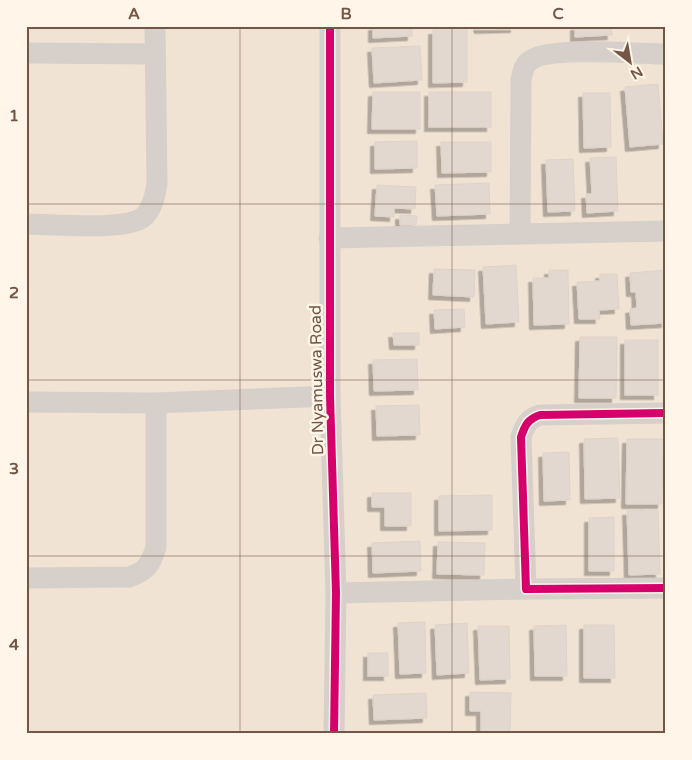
<svg xmlns="http://www.w3.org/2000/svg" width="692" height="760" font-family="'Varela Round',sans-serif">
  <defs>
    <filter id="shadow"><feDropShadow dx="-4.5" dy="4.5" stdDeviation="0" flood-color="#0004"/></filter>
  </defs>
  <rect width="100%" height="100%" fill="#f7f0e7"/>
  <!-- residential -->
  <rect fill="#f0e3d4" x="26" y="26" width="640" height="708"/>
  <!-- building -->
  <g fill="#e3d8cf" stroke="#dfd2c9" filter="url(#shadow)">
    <path d="M373 26H412V36L373 38Z"/>
    <path d="M478 26H515V28L479 29Z"/>
    <path d="M575 26H611L612 35 575 37Z"/>
    <path d="M433 30H467V82L433 83Z"/>
    <path d="M420 46 422 80 374 83 372 48Z"/>
    <path d="M658 84 663 144 630 147 625 87Z"/>
    <path d="M373 92H420V129H372Z"/>
    <rect x="429" y="92" width="62" height="35"/>
    <path d="M583 93H610L611 147 584 148Z"/>
    <path d="M417 141V168L375 169V142Z"/>
    <path d="M441 142H491V172L442 173Z"/>
    <path d="M616 157 618 211 587 213 586 194H592L590 158Z"/>
    <path d="M573 159 575 211 548 212 546 160Z"/>
    <path d="M489 183 490 214 437 216 435 185Z"/>
    <path d="M377 185 416 187 415 209 394 208V217L375 216Z"/>
    <path d="M400 215 417 216 416 225H400Z"/>
    <path d="M516 265 519 322 486 324 483 267Z"/>
    <path d="M434 269 475 270 474 297 433 295Z"/>
    <path d="M549 270H568L569 324 534 325 533 278H549Z"/>
    <path d="M666 270V323L631 325 630 309 637 308 636 292H631L630 273Z"/>
    <path d="M600 274H617L619 309 599 310 600 319H579L577 282 600 281Z"/>
    <path d="M464 309 465 327 435 329 434 310Z"/>
    <path d="M393 333H419V345H394Z"/>
    <path d="M580 337H617L616 398H579Z"/>
    <rect x="625" y="340" width="33" height="55"/>
    <path d="M417 359 418 390 374 391 373 360Z"/>
    <path d="M419 405 420 435 377 436 376 406Z"/>
    <path d="M618 438 620 498 585 499 584 439Z"/>
    <path d="M627 439H663L662 504H626Z"/>
    <path d="M569 452 570 500 544 501 543 453Z"/>
    <path d="M372 493H411V526H385V507H372Z"/>
    <path d="M492 495V530L439 531V496Z"/>
    <path d="M658 510 660 574 629 575 627 511Z"/>
    <path d="M614 517V571H589V518Z"/>
    <path d="M420 541 421 571 373 573 372 543Z"/>
    <path d="M438 542 485 543 484 575 437 574Z"/>
    <path d="M425 622 426 673 400 674 398 623Z"/>
    <path d="M467 623 469 673 437 675 435 625Z"/>
    <path d="M566 625 567 676H535L534 626Z"/>
    <path d="M584 625H614L615 678H584Z"/>
    <path d="M478 626H509L510 679 480 680Z"/>
    <rect x="368" y="653" width="20" height="23"/>
    <path d="M470 692 511 693 510 734H481V711H470Z"/>
    <path d="M426 693 427 718 374 720 373 695Z"/>
  </g>
  <g fill="none" stroke-linecap="round" stroke-linejoin="round">
    <!-- minor -->
    <g stroke="#d7cfc9" stroke-width="21">
      <path d="M330 26V396L336 593 334 734"/>
      <path d="M26 53 155 54"/>
      <path d="M26 224C51 224 123 231 142 218 152 211 155 196 157 184L155 26"/>
      <path d="M520 233 521 79C523 71 524 64 531 60 551 46 639 54 666 54"/>
      <path d="M329 238 666 231"/>
      <path d="M26 402 156 403 330 396"/>
      <path d="M666 413 540 415C528 419 525 425 521 437L526 589 666 588"/>
      <path d="M26 578 129 577C147 571 151 564 156 547V403"/>
      <path d="M336 593 526 589"/>
    </g>
    <defs>
      <g id="cycleway">
        <path d="M330 26V396L336 593 334 734"/>
        <path d="M666 413 540 415C528 419 525 425 521 437L526 589 666 588"/>
      </g>
    </defs>
    <!-- cycleway casing -->
    <use href="#cycleway" stroke="#fff5e8" stroke-width="11"/>
    <!-- cycleway -->
    <use href="#cycleway" stroke="#d6006c" stroke-width="8"/>
  </g>
  <!-- grid -->
  <path fill="none" stroke="#745647" stroke-width="1" stroke-opacity="0.55" d="M240 26V734M452 26V734M26 204H666M26 380H666M26 556H666"/>
  <g text-anchor="middle" dominant-baseline="central" stroke-width="5" stroke-linejoin="round" paint-order="stroke">
    <!-- street labels -->
    <g font-size="16" fill="#745647" stroke="#fff5e8">
      <text transform="translate(317 380) rotate(-91)">Dr Nyamuswa Road</text>
    </g>
  </g>
  <!-- border -->
  <rect width="692" height="760" fill="none" stroke="#fff5e8" stroke-width="55"/>
  <!-- north arrow -->
  <g transform="translate(630 62) rotate(149)" stroke="#fff5e8" stroke-width="4" paint-order="stroke">
  <path d="M0-4L9 19L0 12L-9 19Z" fill="#745647"/>
  <text y="-8" font-size="14" font-weight="bold" text-anchor="middle" fill="#745647">N</text>
  </g>
  <rect x="28" y="28" width="636" height="704" fill="none" stroke="#745647" stroke-width="2"/>
  <g font-size="16" text-anchor="middle" font-weight="bold" fill="#745647">
    <text x="134" y="19">A</text>
    <text x="346" y="19">B</text>
    <text x="558" y="19">C</text>
    <text x="14" y="121">1</text>
    <text x="14" y="298">2</text>
    <text x="14" y="474">3</text>
    <text x="14" y="650">4</text>
  </g>
</svg>
